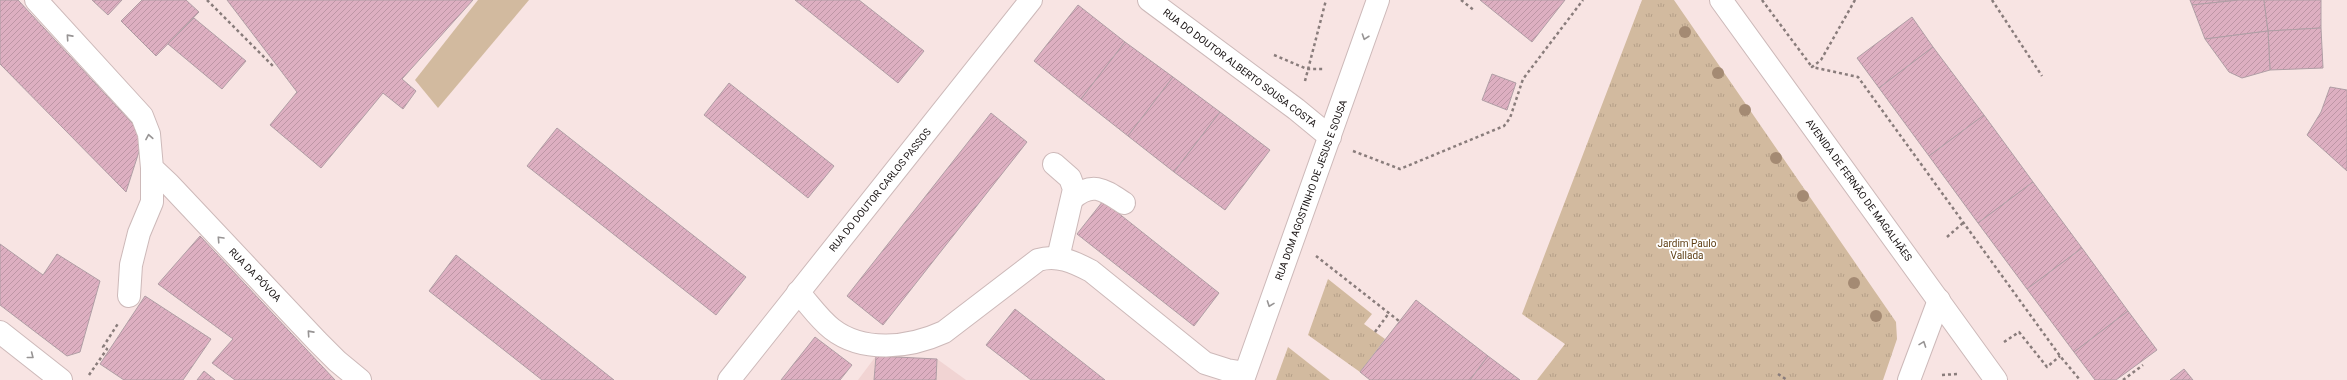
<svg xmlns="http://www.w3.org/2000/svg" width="2347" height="380" font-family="Roboto,sans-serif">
  <defs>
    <pattern id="park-tufts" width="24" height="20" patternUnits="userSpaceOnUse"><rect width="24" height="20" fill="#d2ba9f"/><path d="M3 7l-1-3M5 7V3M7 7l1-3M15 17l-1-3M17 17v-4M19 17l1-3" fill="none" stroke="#b49f88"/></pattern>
    <pattern id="building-hatch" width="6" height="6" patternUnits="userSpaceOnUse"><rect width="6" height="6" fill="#ddafc1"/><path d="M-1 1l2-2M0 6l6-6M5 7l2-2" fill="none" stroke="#bd96a5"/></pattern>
  </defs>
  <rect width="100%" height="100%" fill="#f8e4e3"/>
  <!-- built -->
  <path fill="#f1d4d3" d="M876 356 937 359 966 380H858Z"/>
  <!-- grass -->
  <path fill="#d2ba9f" d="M478 0H529L438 108 415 80Z"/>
  <!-- park -->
  <g fill="url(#park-tufts)">
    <path d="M1642 0H1674L1896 322 1897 339 1883 380H1537L1565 344 1522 314Z"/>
    <path d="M1328 279 1372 314 1364 324 1385 339 1360 372 1308 335Z"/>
    <path d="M1288 347 1330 380H1276Z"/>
  </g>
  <!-- building -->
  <g fill="url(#building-hatch)" stroke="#b09ea5">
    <path d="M0 0H18L144 136 126 192 0 64Z"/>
    <path d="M92 0H122L108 15Z"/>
    <path d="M142 0H186L199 12 156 56 121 21Z"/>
    <path d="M227 0H473L402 79 416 91 403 109 383 93 321 168 270 125 297 92Z"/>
    <path d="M795 0H859L924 51 898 83Z"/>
    <path d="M1480 0H1565L1532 42Z"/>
    <path d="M2190 0H2239L2192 5Z"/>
    <path d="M2239 0H2264L2268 31 2205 39 2192 5Z"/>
    <path d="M2264 0H2321V28L2268 31Z"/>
    <path d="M1078 5 1125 42 1081 99 1034 61Z"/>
    <path d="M1912 17 1933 47 1879 88 1857 58Z"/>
    <path d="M194 18 246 61 222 89 168 44Z"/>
    <path d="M2321 28 2323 68 2270 70 2268 31Z"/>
    <path d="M2268 31 2270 70 2242 78 2229 72 2205 39Z"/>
    <path d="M1125 42 1173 77 1128 136 1081 99Z"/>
    <path d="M1933 47 1984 115 1929 156 1879 88Z"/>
    <path d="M1492 74 1516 83 1507 110 1482 100Z"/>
    <path d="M1173 77 1220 112 1174 172 1128 136Z"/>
    <path d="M729 83 834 166 808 198 704 115Z"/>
    <path d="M2330 87 2347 90V171L2307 135 2321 112Z"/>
    <path d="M1220 112 1270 150 1225 210 1174 172Z"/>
    <path d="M991 113 1027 142 883 325 847 296Z"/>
    <path d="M1984 115 2033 182 1978 223 1929 156Z"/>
    <path d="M557 128 746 277 716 315 527 166Z"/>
    <path d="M2033 182 2082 248 2027 289 1978 223Z"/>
    <path d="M1103 201 1219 293 1194 326 1077 234Z"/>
    <path d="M200 236 335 380H235L212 363 233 339 158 284Z"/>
    <path d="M0 244 43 275 57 254 100 281 80 352 67 356 0 305Z"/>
    <path d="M2082 248 2128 311 2074 352 2027 289Z"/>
    <path d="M456 255 614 380H542L429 291Z"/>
    <path d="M145 296 211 339 183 380H124L100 364Z"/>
    <path d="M1416 300 1488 356 1470 380H1370L1360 372Z"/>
    <path d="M1015 309 1105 380H1031L986 345Z"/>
    <path d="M2128 311 2157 350 2116 380H2095L2074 352Z"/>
    <path d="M815 337 852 365 840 380H781Z"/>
    <path d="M876 356 937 359 936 380H874Z"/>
    <path d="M1488 356 1520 380H1470Z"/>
    <path d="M2184 369 2193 380H2170Z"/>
    <path d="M204 371 215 380H197Z"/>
  </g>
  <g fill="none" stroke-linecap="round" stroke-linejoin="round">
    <defs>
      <g id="minor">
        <path d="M36 0 142 116 149 134 152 168 169 184 317 341 337 361 360 380"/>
        <path d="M1149 0 1296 109 1330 137"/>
        <path d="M1054 164 1070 178 1074 189 1058 258"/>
        <path d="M1073 198C1093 181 1104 190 1124 203"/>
        <path d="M798 292C809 304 819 319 832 329 863 353 909 348 944 332L1038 260C1057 254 1074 262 1091 271L1205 363 1227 370 1245 373"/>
        <path d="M129 296 131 265 139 233 152 202V168"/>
        <path d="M729 380 1031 0"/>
      </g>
      <g id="tertiary">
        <path d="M0 332 61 380"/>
        <path d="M1243 380 1378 0"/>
        <path d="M1909 380 1939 300"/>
      </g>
      <path id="primary" d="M1721 0 1996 380"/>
    </defs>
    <!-- minor casing -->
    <use href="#minor" stroke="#cdb9b9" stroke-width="24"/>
    <!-- tertiary casing -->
    <use href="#tertiary" stroke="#cdb9b9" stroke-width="24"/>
    <!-- primary casing -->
    <use href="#primary" stroke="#cdb9b9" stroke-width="24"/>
    <!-- path -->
    <g stroke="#897c7b" stroke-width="2.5" stroke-dasharray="3 3" stroke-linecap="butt">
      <path d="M207 0 273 66"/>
      <path d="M1461 0 1475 11"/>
      <path d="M1762 0 1812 67"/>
      <path d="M1855 0 1821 60 1812 67 1858 77 2060 356 2080 380"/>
      <path d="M1992 0 2042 76"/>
      <path d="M1274 55 1307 69H1324"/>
      <path d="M1305 81 1326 0"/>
      <path d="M1353 151 1400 169 1504 126 1510 118 1523 79 1583 0"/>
      <path d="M1947 237 1963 223"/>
      <path d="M1316 256 1399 321"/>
      <path d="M1375 332 1389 313"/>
      <path d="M2004 342 2019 332 2047 367 2060 356"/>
      <path d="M1778 374 1787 380"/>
      <path d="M89 375 107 349 103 347 119 322"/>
      <path d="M1942 375 1957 374"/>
      <path d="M2123 380 2143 365"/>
    </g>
    <!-- minor -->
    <use href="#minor" stroke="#fff" stroke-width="22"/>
    <!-- tertiary -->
    <use href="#tertiary" stroke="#fff" stroke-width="22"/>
    <!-- primary -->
    <use href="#primary" stroke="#fff" stroke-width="22"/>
  </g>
  <!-- trees -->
  <g fill="#a48a73">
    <circle cx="1685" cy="32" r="6"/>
    <circle cx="1718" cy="73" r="6"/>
    <circle cx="1745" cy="110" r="6"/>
    <circle cx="1776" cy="158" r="6"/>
    <circle cx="1803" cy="196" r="6"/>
    <circle cx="1854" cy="283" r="6"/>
    <circle cx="1876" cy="316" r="6"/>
  </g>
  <!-- one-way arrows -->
  <defs><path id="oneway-chevron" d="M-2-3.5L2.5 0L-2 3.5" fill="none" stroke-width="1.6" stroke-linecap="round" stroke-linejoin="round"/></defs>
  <g stroke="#979494">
    <use href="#oneway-chevron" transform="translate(69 37) rotate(-132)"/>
    <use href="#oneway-chevron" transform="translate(1365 37) rotate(109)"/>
    <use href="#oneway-chevron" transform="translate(149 137) rotate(-100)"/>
    <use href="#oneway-chevron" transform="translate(220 239) rotate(-133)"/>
    <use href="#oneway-chevron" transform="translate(1270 304) rotate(110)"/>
    <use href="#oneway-chevron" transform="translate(310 333) rotate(-132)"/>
    <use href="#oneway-chevron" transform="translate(1923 344) rotate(-70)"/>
    <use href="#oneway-chevron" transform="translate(31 356) rotate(38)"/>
  </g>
  <g text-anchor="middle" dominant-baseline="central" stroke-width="3.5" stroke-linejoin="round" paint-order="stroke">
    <!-- street labels -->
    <g font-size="10" fill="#181212" stroke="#fff">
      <text transform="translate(1240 68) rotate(37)">RUA DO DOUTOR ALBERTO SOUSA COSTA</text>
      <text transform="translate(880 190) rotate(-51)">RUA DO DOUTOR CARLOS PASSOS</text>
      <text transform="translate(1311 190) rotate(-70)">RUA DOM AGOSTINHO DE JESUS E SOUSA</text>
      <text transform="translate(1859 190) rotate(54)">AVENIDA DE FERNÃO DE MAGALHÃES</text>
      <text transform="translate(255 275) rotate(46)">RUA DA PÓVOA</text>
    </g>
    <!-- park labels -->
    <g font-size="10" fill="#604117" stroke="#fff">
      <text x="1687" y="243">Jardim Paulo<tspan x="1687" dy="12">Vallada</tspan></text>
    </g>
  </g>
</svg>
